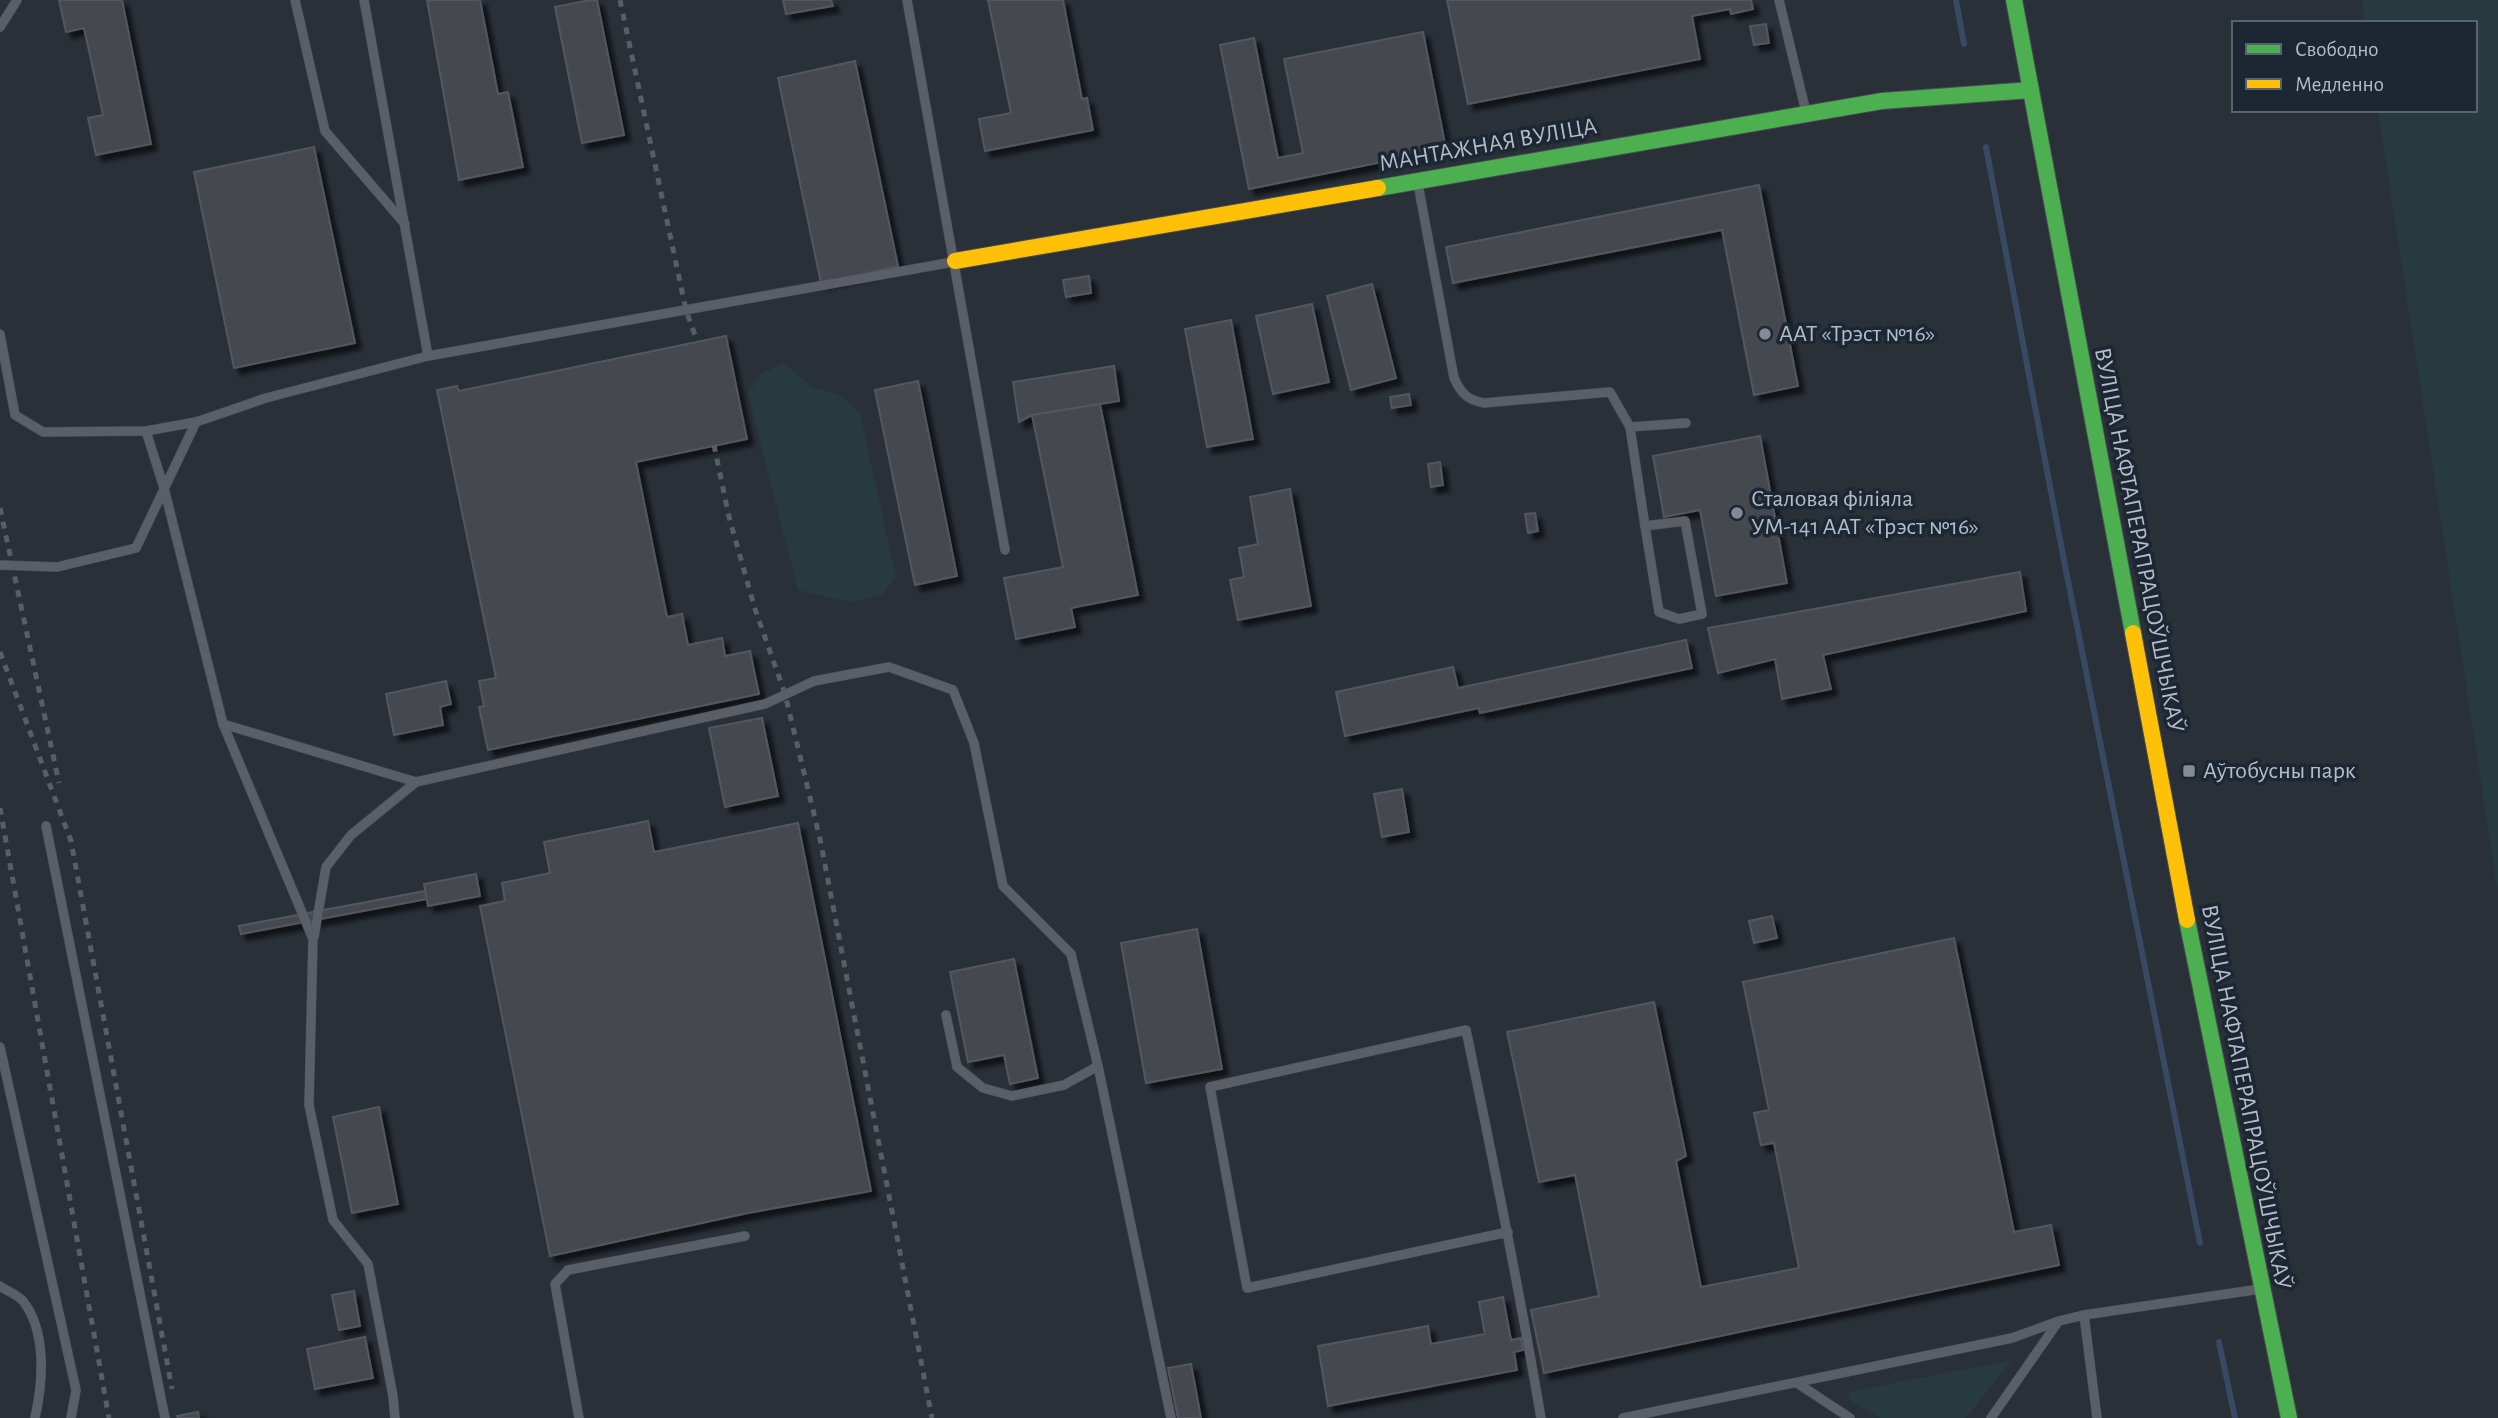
<svg xmlns="http://www.w3.org/2000/svg" width="2498" height="1418" font-family="'Alegreya Sans',sans-serif">
  <defs>
    <filter id="shadow"><feDropShadow dx="6" dy="6" stdDeviation="2" flood-color="#0009"/></filter>
  </defs>
  <rect width="100%" height="100%" fill="#2a3038"/>
  <!-- green -->
  <g fill="#273a3e">
    <path d="M2362 0H2498V894L2378 110H2475V23H2365Z"/>
    <path d="M783 363 812 387 838 394 860 413 896 577 882 595 849 602 798 590 748 393 761 374Z"/>
    <path d="M2012 1360 1966 1418H1880L1850 1400 1848 1392Z"/>
  </g>
  <g fill="none" stroke-linecap="round" stroke-linejoin="round">
    <!-- stream -->
    <g stroke="#384963" stroke-width="6">
      <path d="M1956 0 1964 44"/>
      <path d="M1986 147 2065 566 2200 1243"/>
      <path d="M2219 1342 2235 1418"/>
    </g>
  </g>
  <!-- building -->
  <g fill="#444950" stroke="#52575f" stroke-width="2" filter="url(#shadow)">
    <path d="M59 0H122L151 144 96 155 88 118 103 115 84 28 66 32Z"/>
    <path d="M427 0H480L498 94 508 92 523 167 459 180Z"/>
    <path d="M590 0H597L624 135 582 143 555 7Z"/>
    <path d="M783 0H831L833 6 786 14Z"/>
    <path d="M988 0H1063L1082 99 1087 98 1093 130 985 151 979 119 1011 113Z"/>
    <path d="M1447 0H1751L1753 9 1731 14 1730 9 1692 16 1700 59 1468 104Z"/>
    <path d="M1766 24 1769 43 1754 45 1750 26Z"/>
    <path d="M1423 32 1446 149 1249 189 1220 45 1254 38 1278 158 1303 153 1284 59Z"/>
    <path d="M855 61 898 266 821 283 778 78Z"/>
    <path d="M314 147 355 343 234 368 194 172Z"/>
    <path d="M1759 185 1798 386 1754 395 1722 230 1453 283 1446 247Z"/>
    <path d="M1089 276 1091 293 1066 297 1063 280Z"/>
    <path d="M1372 284 1396 378 1351 390 1327 296Z"/>
    <path d="M1312 304 1329 382 1273 394 1256 316Z"/>
    <path d="M1231 320 1253 439 1207 447 1185 329Z"/>
    <path d="M726 336 747 439 636 462 667 617 682 614 688 645 722 638 725 656 750 651 759 694 488 750 479 707 484 706 479 681 496 678 437 390 457 386 459 391Z"/>
    <path d="M1114 366 1119 401 1032 415 1019 422 1013 382Z"/>
    <path d="M918 381 957 576 915 585 875 390Z"/>
    <path d="M1409 394 1411 405 1392 408 1390 397Z"/>
    <path d="M1100 404 1138 595 1071 608 1075 627 1016 639 1004 578 1063 567 1032 415Z"/>
    <path d="M1760 436 1787 583 1716 596 1700 510 1664 517 1653 456Z"/>
    <path d="M1440 462 1443 485 1431 487 1428 464Z"/>
    <path d="M1290 489 1311 606 1238 620 1230 580 1244 577 1239 548 1258 544 1250 497Z"/>
    <path d="M1535 513 1538 531 1528 533 1525 514Z"/>
    <path d="M2020 572 2026 611 1823 655 1831 689 1782 699 1775 659 1718 673 1708 628Z"/>
    <path d="M1686 640 1692 668 1480 713 1479 708 1345 736 1336 692 1453 667 1458 688Z"/>
    <path d="M446 681 451 704 440 707 443 725 394 735 386 694Z"/>
    <path d="M762 718 778 796 725 807 709 728Z"/>
    <path d="M1402 789 1409 832 1382 837 1374 794Z"/>
    <path d="M648 821 654 852 798 823 871 1191 748 1213 550 1256 480 906 505 901 502 883 550 873 544 842Z"/>
    <path d="M476 874 480 896 428 906 424 884Z"/>
    <path d="M425 891 427 899 241 934 239 926Z"/>
    <path d="M1772 916 1777 938 1754 943 1749 921Z"/>
    <path d="M1197 929 1222 1069 1146 1083 1121 943Z"/>
    <path d="M1954 938 2014 1232 2051 1225 2059 1265 1544 1373 1531 1310 1599 1296 1575 1175 1539 1182 1507 1032 1654 1002 1686 1156 1676 1161 1701 1287 1799 1268 1774 1143 1761 1145 1754 1113 1769 1110 1743 982Z"/>
    <path d="M1014 959 1038 1078 1010 1084 1004 1055 968 1062 950 972Z"/>
    <path d="M379 1107 398 1204 352 1213 333 1117Z"/>
    <path d="M354 1291 360 1326 339 1330 332 1295Z"/>
    <path d="M1503 1297 1511 1340 1521 1338 1523 1350 1514 1352 1517 1370 1328 1406 1318 1346 1428 1326 1431 1344 1485 1334 1479 1302Z"/>
    <path d="M365 1337 373 1378 315 1389 307 1349Z"/>
    <path d="M1191 1364 1201 1418H1178L1168 1368Z"/>
    <path d="M198 1412 199 1418H178L177 1416Z"/>
  </g>
  <g fill="none" stroke-linecap="round" stroke-linejoin="round">
    <defs>
      <g id="lane">
        <path d="M295 0 325 131 405 224"/>
        <path d="M364 0 428 356"/>
        <path d="M907 0 1005 550"/>
        <path d="M1779 0 1806 112"/>
        <path d="M0 27 17 0"/>
        <path d="M1418 184 1454 378C1461 393 1467 400 1484 403L1610 392 1630 427 1645 526"/>
        <path d="M0 334 15 415 43 432 146 431 196 422 266 398 428 356 953 262"/>
        <path d="M1630 427 1686 423"/>
        <path d="M146 431 164 488 223 724 313 939 309 1105 333 1220 368 1264 393 1396 395 1418"/>
        <path d="M1685 521 1702 614 1679 619 1659 612 1645 526Z"/>
        <path d="M0 565 57 567 136 548 196 422"/>
        <path d="M223 724 416 782 765 704 814 681 889 667 953 690 974 743 1003 886 1071 954 1098 1066 1171 1418"/>
        <path d="M46 826 165 1418"/>
        <path d="M314 937 326 867 351 835 416 782"/>
        <path d="M946 1015 957 1067 983 1088 1012 1096 1064 1085 1098 1066"/>
        <path d="M0 1047 76 1390 71 1418"/>
        <path d="M1508 1232 1247 1288 1210 1087 1466 1030C1493 1159 1519 1288 1541 1418"/>
        <path d="M0 1286C7 1291 18 1295 23 1301 47 1332 43 1382 35 1418"/>
        <path d="M2084 1315 2097 1418"/>
        <path d="M1797 1383 1850 1418"/>
        <path d="M579 1418 555 1284 568 1270 745 1236"/>
        <path d="M1623 1418 2012 1338 2059 1321 2084 1315 2260 1289"/>
        <path d="M1991 1418 2058 1322"/>
      </g>
      <g id="fast">
        <path d="M2014 0 2133 633"/>
        <path d="M1378 188 1882 101 2031 90"/>
        <path d="M2187 920 2289 1418"/>
      </g>
      <g id="slow">
        <path d="M955 261 1378 188"/>
        <path d="M2133 633 2187 920"/>
      </g>
    </defs>
    <!-- lane casing -->
    <use href="#lane" stroke="#484c53" stroke-width="10"/>
    <!-- fast casing -->
    <use href="#fast" stroke="#484c53" stroke-width="18"/>
    <!-- slow casing -->
    <use href="#slow" stroke="#484c53" stroke-width="18"/>
    <!-- lane -->
    <use href="#lane" stroke="#5a5e66" stroke-width="9"/>
    <!-- fast -->
    <use href="#fast" stroke="#4caf50" stroke-width="16"/>
    <!-- slow -->
    <use href="#slow" stroke="#ffc107" stroke-width="16"/>
    <!-- rail -->
    <g stroke="#595d64" stroke-width="5" stroke-dasharray="7 7" stroke-linecap="butt">
      <path d="M620 0 686 310 697 341"/>
      <path d="M714 445 729 517 755 609 785 694 820 839 932 1418"/>
      <path d="M0 508 59 783"/>
      <path d="M0 652 71 841 172 1389"/>
      <path d="M0 808 109 1418"/>
    </g>
  </g>
  <!-- markers -->
  <g fill="#848b96" stroke="#1d2633" stroke-width="2.5">
    <circle cx="1765" cy="334" r="7"/>
    <circle cx="1737" cy="513" r="7"/>
    <rect x="2182" y="764" width="14" height="14" rx="3.5"/>
  </g>
  <g text-anchor="middle" dominant-baseline="central" stroke-width="7" stroke-linejoin="round" paint-order="stroke">
    <!-- street labels -->
    <g font-size="24" fill="#b4bcc9" stroke="#1d2633">
      <text transform="translate(1488 145) rotate(-10)">МАНТАЖНАЯ ВУЛІЦА</text>
      <text transform="translate(2139 540) rotate(79)">ВУЛІЦА НАФТАПЕРАПРАЦОЎШЧЫКАЎ</text>
      <text transform="translate(2246 1097) rotate(79)">ВУЛІЦА НАФТАПЕРАПРАЦОЎШЧЫКАЎ</text>
    </g>
    <!-- poi labels -->
    <g font-size="24" fill="#b4bcc9" stroke="#1d2633" text-anchor="start">
      <text x="1779" y="334">ААТ «Трэст №16»</text>
      <text x="1751" y="499">Сталовая філіяла<tspan x="1751" dy="28">УМ-141 ААТ «Трэст №16»</tspan></text>
      <text x="2203" y="771">Аўтобусны парк</text>
    </g>
  </g>
  <!-- legend -->
  <rect x="2232" y="21" width="245" height="91" fill="#1d2633" stroke="#59626f" stroke-width="2"/>
  <rect x="2246" y="44" width="35" height="10" fill="#4caf50" stroke="#59626f" stroke-width="2"/>
  <text x="2295" y="56" font-size="21" fill="#b4bcc9">Свободно</text>
  <rect x="2246" y="79" width="35" height="10" fill="#ffc107" stroke="#59626f" stroke-width="2"/>
  <text x="2295" y="91" font-size="21" fill="#b4bcc9">Медленно</text>
</svg>
